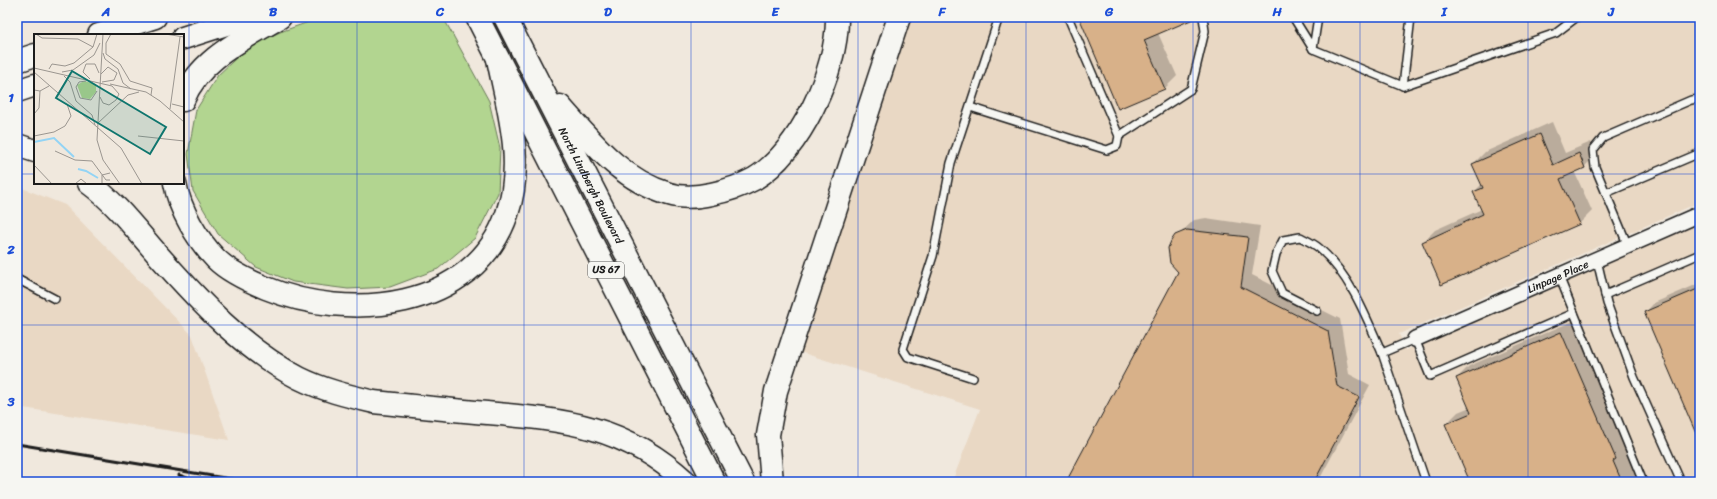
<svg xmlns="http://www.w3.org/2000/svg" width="1717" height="499" font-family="Sriracha,sans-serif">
  <rect width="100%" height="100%" fill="#f0e8dd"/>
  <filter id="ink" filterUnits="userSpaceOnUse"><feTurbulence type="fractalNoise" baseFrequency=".025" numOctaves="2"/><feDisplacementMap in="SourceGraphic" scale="8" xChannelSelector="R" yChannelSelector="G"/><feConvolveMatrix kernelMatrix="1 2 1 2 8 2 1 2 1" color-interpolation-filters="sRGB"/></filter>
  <g filter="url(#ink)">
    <!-- built -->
    <g fill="#e9d8c4">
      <path d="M909 17H1700V202L1399 334 1406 350 1700 222V482H952L980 409 800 352Z"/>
      <path d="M17 186 65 205 192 335 229 440 17 407Z"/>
    </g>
    <!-- green -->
    <path fill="#b2d590" stroke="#677856" d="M323 17H443L489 101 500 148 498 193 475 238 438 269 390 287 348 289 293 282 256 267 218 234 193 191 188 154 196 110 218 75 248 47 280 32Z"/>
    <!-- shadow -->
    <g fill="#0003">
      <path d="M1080 17H1192L1158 33 1177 76 1165 88 1119 107Z"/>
      <path d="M1552 122 1565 153 1591 142 1596 155 1584 167 1574 171 1592 211 1580 223 1442 284 1423 242 1435 230 1482 209 1474 192 1482 184 1473 164 1485 152Z"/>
      <path d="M1206 218 1260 226 1252 275 1340 319 1349 374 1370 385 1318 482H1067L1179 272 1171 242 1194 220Z"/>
      <path d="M1700 283V441L1645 313 1654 303Z"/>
      <path d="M1573 321 1628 447 1625 449 1639 482H1471L1446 424 1458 412 1470 407 1457 378 1469 366Z"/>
    </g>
    <!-- building -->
    <g fill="#d8b189" stroke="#1c1c1c">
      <path d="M1079 17H1198L1144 40 1165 89 1118 109Z"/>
      <path d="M1540 134 1553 165 1579 153 1585 168 1560 179 1580 224 1441 285 1422 242 1483 214 1473 192 1483 188 1472 164Z"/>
      <path d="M1187 230 1248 237 1241 287 1328 331 1337 386 1359 397 1314 482H1066L1178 272 1170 263 1168 248 1171 241 1175 235Z"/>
      <path d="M1700 288V443L1644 312Z"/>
      <path d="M1561 332 1616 459 1613 461 1622 482H1470L1445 424 1471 413 1456 378Z"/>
    </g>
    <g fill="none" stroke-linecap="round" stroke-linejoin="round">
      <defs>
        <g id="lane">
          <path d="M1293 17 1313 49"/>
          <path d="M1318 17 1313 49 1403 86 1411 17"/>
          <path d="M1403 86 1556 33 1577 17"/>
          <path d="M970 107 1107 150 1117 146 1119 136 1068 17"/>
          <path d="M1119 136 1191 89 1205 31 1203 17"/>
          <path d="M1606 193 1700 153"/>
          <path d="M1628 246 1595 167 1593 150 1603 138 1691 100 1700 99"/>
          <path d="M1597 260 1607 303 1634 377 1681 482"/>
          <path d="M1559 276 1643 482"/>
          <path d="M17 279 55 299"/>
          <path d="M1605 295 1700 254"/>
          <path d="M1317 311 1282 293 1272 271 1276 254 1283 240 1300 237C1306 240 1313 243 1319 248 1350 275 1366 316 1382 353"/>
          <path d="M973 378 908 357 903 349 933 256 951 163 999 17"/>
          <path d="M1426 482 1382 353 1415 339 1430 376 1574 313"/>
        </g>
        <g id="street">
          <path id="s1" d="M1415 339 1700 214"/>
        </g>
        <g id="highway">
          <path d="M477 17 714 482"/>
          <path id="s2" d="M505 17 743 482"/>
          <path d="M99 35 155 17"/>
          <path d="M183 38 248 17"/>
          <path d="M17 61 35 55"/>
          <path d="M17 91 35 85"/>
          <path d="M183 100C200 58 244 39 280 17"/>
          <path d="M560 106C592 142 621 180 669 194 682 198 698 197 711 194 726 191 741 186 754 179 800 152 838 69 837 17"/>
          <path d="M17 145 35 151"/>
          <path d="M89 183C115 202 137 231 158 255 200 302 243 349 299 378 323 390 349 396 374 402 412 406 449 410 487 413 565 420 625 425 686 482"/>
          <path d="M175 183C180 211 197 239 216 259 229 272 249 281 266 288 348 322 474 311 507 214 525 162 508 110 498 59"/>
          <path d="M772 482 768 435 776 391 899 17"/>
        </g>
      </defs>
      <!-- lane casing -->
      <use href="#lane" stroke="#1c1c1c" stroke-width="10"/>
      <!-- street casing -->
      <use href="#street" stroke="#1c1c1c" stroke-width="18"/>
      <!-- highway casing -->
      <use href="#highway" stroke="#1c1c1c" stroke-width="25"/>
      <!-- lane -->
      <use href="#lane" stroke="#f6f6f2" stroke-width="7"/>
      <!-- street -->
      <use href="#street" stroke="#f6f6f2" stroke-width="15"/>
      <!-- highway -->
      <use href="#highway" stroke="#f6f6f2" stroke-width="22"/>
      <!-- rail -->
      <g stroke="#1c1c1c" stroke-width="3">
        <path d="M17 444 249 482"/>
        <path d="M179 475 198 482"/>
      </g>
    </g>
  </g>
  <!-- grid -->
  <path fill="none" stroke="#1d4ed8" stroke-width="1" stroke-opacity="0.55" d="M189 17V482M357 17V482M524 17V482M691 17V482M858 17V482M1026 17V482M1193 17V482M1360 17V482M1528 17V482M17 174H35M183 174H1700M17 325H1700"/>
  <g text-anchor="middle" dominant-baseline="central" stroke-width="3.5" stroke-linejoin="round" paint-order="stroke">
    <!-- shield labels -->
    <rect fill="#f6f6f2" stroke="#5d5d5c" stroke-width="1" x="588" y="262" width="36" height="16" rx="3"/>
    <g font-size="10" font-weight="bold" fill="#1c1c1c">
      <text x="606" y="270">US 67</text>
    </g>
    <!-- street labels -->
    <g font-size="11" fill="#1c1c1c" stroke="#f6f6f2">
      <text stroke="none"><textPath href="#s2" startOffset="189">North Lindbergh Boulevard</textPath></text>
      <text stroke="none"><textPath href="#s1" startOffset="156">Linpage Place</textPath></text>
    </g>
  </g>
  <!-- overview -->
  <g transform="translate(34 34)">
    <rect width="150" height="150" fill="#f0e8dd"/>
    <path d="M50 47 62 50V58L56 65 48 64 43 51Z" fill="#b2d590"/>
    <path fill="none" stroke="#93d4f5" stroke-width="2" d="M0 108 20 104 40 123M44 135 52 137 64 144"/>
    <path fill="none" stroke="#9b9690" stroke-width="1" d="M2 0 8 4 44 5 59 13M69 0 63 106 69 126 86 150M77 0 72 9V20L86 30 96 47 118 54 117 61M131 0 150 3M69 19 71 25 84 35 89 49 97 55M0 34 78 52 85 60 82 66 75 71 69 69 66 63M15 35 18 30 31 32 40 29 59 13 63 0M0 38 87 114 108 150M28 38 39 36 60 21 66 9M67 40 74 33 83 39 80 46 68 48M30 42 36 48 42 67 58 81 61 91M56 45 49 38 52 30H61L65 39M52 47 45 48 42 53 46 64 57 66 63 57M76 50 112 58 126 67 150 88M0 56 6 57 15 52M138 70 150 73M136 75 146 3M0 80 5 74 6 57M64 89 94 61 105 58M0 102 20 98 31 92 37 82 33 70M104 102 150 107M21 117 41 126M41 126 58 127 72 146H76M0 131 18 150M41 150 47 145 53 150M68 150V141L76 139"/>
    <path fill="#0f766e" fill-opacity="0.15" stroke="#0f766e" stroke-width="2" d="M38 37 132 93 116 120 22 64Z"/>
    <rect width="150" height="150" fill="none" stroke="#1c1c1c" stroke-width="2"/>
  </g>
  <!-- margin -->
  <rect width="1717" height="499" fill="none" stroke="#f6f6f2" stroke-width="44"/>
  <rect x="22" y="22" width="1673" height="455" fill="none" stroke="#1d4ed8" stroke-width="1.5"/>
  <g font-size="13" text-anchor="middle" font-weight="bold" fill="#1d4ed8">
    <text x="106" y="16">A</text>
    <text x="273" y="16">B</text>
    <text x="440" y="16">C</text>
    <text x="608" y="16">D</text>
    <text x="775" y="16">E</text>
    <text x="942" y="16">F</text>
    <text x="1109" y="16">G</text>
    <text x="1277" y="16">H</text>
    <text x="1444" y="16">I</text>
    <text x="1611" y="16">J</text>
    <text x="11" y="102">1</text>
    <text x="11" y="254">2</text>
    <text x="11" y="406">3</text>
  </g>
</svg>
